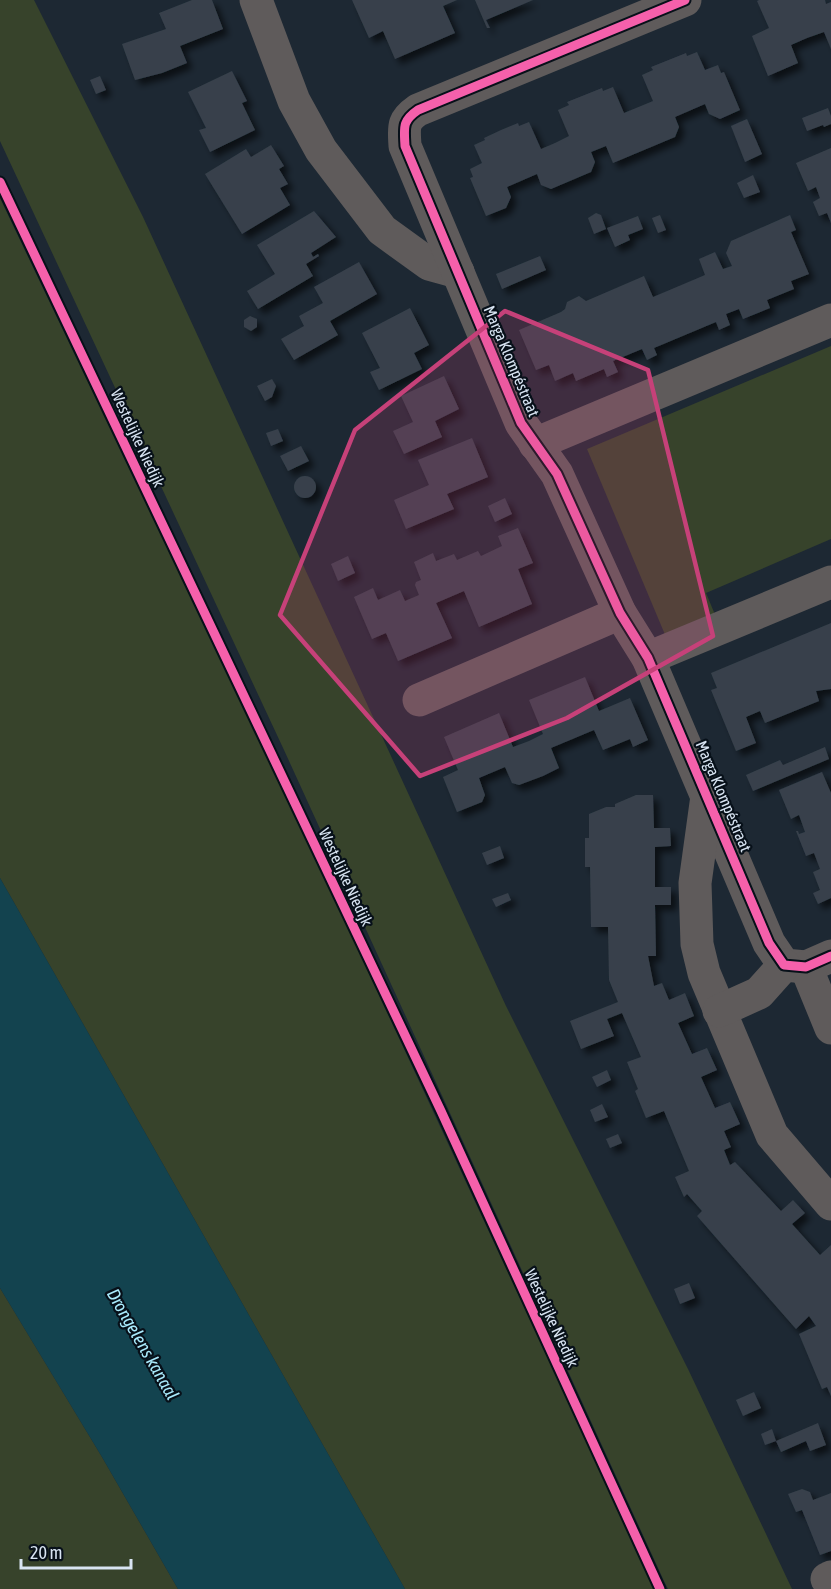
<svg xmlns="http://www.w3.org/2000/svg" width="831" height="1589" font-family="'Asap Condensed',sans-serif">
  <defs>
    <filter id="shadow"><feDropShadow dx="5.5" dy="5.5" stdDeviation="3" flood-color="#0009"/></filter>
  </defs>
  <rect width="100%" height="100%" fill="#1d2833"/>
  <!-- green -->
  <g fill="#37432b">
    <path d="M0 0H34L143 217 506 1006 688 1369 792 1589H668L664 1581 284 750 0 141Z"/>
    <path d="M0 198 320 868 655 1589H405L0 878Z"/>
    <path d="M831 346V539L706 593 716 617 666 637 587 449Z"/>
    <path d="M0 1288 102 1457 178 1589H0Z"/>
  </g>
  <!-- water -->
  <path fill="#13434f" d="M0 878 405 1589H178L102 1457 0 1288Z"/>
  <!-- building -->
  <g fill="#37414b" filter="url(#shadow)">
    <path d="M192 0H212L223 29 180 46 187 63 162 73 135 80 122 44 166 29 159 13Z"/>
    <path d="M352 0H457L443 6 455 33 395 59 383 31 369 38Z"/>
    <path d="M475 0H533L486 20 490 28H487Z"/>
    <path d="M759 0H825L826 4 831 2V49L824 32 807 38 791 45 798 63 768 76 752 36 769 28 757 1Z"/>
    <path d="M697 52 705 70 718 65 721 73 724 72 740 110 720 119 709 114 705 104 675 117 679 127 675 137 613 163 606 146 591 152 595 162 591 172 551 189 541 185 537 174 507 187 511 197 506 208 486 216 470 178 473 177 470 169 482 163 474 145 485 140 484 138 501 130 518 123 519 126 529 122 541 149 555 143 569 136 558 110 569 105 567 102 602 88 603 91 613 87 624 113 653 101 642 75 653 70 651 67 686 53 687 56Z"/>
    <path d="M232 71 247 101 242 103 255 130 210 152 199 130 206 128 188 92Z"/>
    <path d="M100 76 106 90 96 94 90 80Z"/>
    <path d="M828 108 831 116V124L824 127 823 125 807 131 802 118Z"/>
    <path d="M747 119 762 154 745 162 731 126Z"/>
    <path d="M271 145 284 166 279 169 288 184 280 188 290 205 242 234 205 174 246 149 251 157Z"/>
    <path d="M831 148V223L827 213 819 216 813 202 820 198 816 187 808 191 796 163Z"/>
    <path d="M753 175 760 192 744 198 737 183Z"/>
    <path d="M314 211 336 237 311 253 313 257 318 254 319 256 306 264 313 276 258 309 247 291 275 274 257 245Z"/>
    <path d="M596 213 601 215 606 229 594 234 588 218Z"/>
    <path d="M660 215 666 230 658 233 652 218Z"/>
    <path d="M790 215 796 230 791 232 809 274 791 281 794 289 767 300 770 308 743 319 739 309 726 314 730 325 719 330 716 322 654 348 657 355 647 360 642 349 613 361 618 372 607 377 604 369 576 381 573 373 555 381 549 365 536 370 519 330 561 312 565 309 567 302 579 296 586 301 644 276 653 297 705 275 699 259 715 252 723 269 732 266 726 253 731 241Z"/>
    <path d="M638 216 643 229 628 235 630 240 615 247 607 228Z"/>
    <path d="M540 256 546 270 502 289 496 274Z"/>
    <path d="M359 262 377 294 330 321 338 335 294 360 281 339 304 326 299 316 323 303 314 287Z"/>
    <path d="M410 308 429 345 414 353 422 369 379 390 370 372 380 368 362 333Z"/>
    <path d="M250 316 257 319V327L251 331 244 327V320Z"/>
    <path d="M444 376 459 409 435 421 442 437 404 454 393 431 413 422 401 396Z"/>
    <path d="M272 379 276 386 272 397 265 401 257 386Z"/>
    <path d="M278 429 283 441 271 446 266 433Z"/>
    <path d="M472 438 488 477 447 494 454 509 406 529 394 500 429 485 418 460Z"/>
    <path d="M301 446 309 461 288 471 280 456Z"/>
    <circle cx="305" cy="487" r="11"/>
    <path d="M505 498 512 514 495 522 488 506Z"/>
    <path d="M518 528 533 563 518 569 532 604 479 627 464 591 436 603 452 638 398 661 386 633 372 639 354 597 373 588 378 600 400 590 405 601 419 595 415 585 416 582 421 580 414 562 433 553 436 561 454 554 457 560 478 551 481 556 502 546 498 536Z"/>
    <path d="M348 556 355 573 338 581 331 564Z"/>
    <path d="M831 623V689L816 691 819 701 765 723 760 711 746 717 756 743 736 751 711 690 717 688 711 673Z"/>
    <path d="M585 677 599 711 630 698 648 740 633 747 630 739 603 750 594 730 551 748 559 768 543 776 519 785 512 783 505 767 479 778 485 795 482 802 457 812 443 777 458 770 444 737 499 713 513 747 529 741 543 734 529 700Z"/>
    <path d="M825 747 829 759 753 791 746 775 780 760 783 765Z"/>
    <path d="M822 772 831 793V898L818 904 813 893 820 890 813 872 820 869 814 853 806 856 796 831H798L799 834 805 832 799 815 791 819 779 790Z"/>
    <path d="M636 795H653L654 828H670L671 846 655 847V887H671V905H655L656 956H648L654 986 662 983 669 1000 685 993 694 1016 678 1023 692 1054 707 1048 717 1070 701 1077 715 1108 730 1102 740 1124 724 1131 731 1147 724 1150 730 1165 735 1162 781 1211 793 1200 805 1213 792 1224 820 1255 831 1245V1396L827 1387 822 1389 799 1334 816 1326 809 1316 796 1329 697 1216 702 1211 687 1194 684 1197 675 1177 689 1171 664 1111 646 1118 635 1091 638 1089 627 1062 641 1057 622 1013 607 1019 614 1036 581 1049 570 1021 618 1002 609 980 608 927H591L590 867H585V838H589V814L606 807H615V804Z"/>
    <path d="M500 846 504 858 487 865 482 853Z"/>
    <path d="M508 893 511 900 496 907 492 899Z"/>
    <path d="M607 1070 611 1080 597 1087 592 1077Z"/>
    <path d="M602 1104 608 1117 595 1122 590 1110Z"/>
    <path d="M618 1134 622 1143 610 1148 606 1139Z"/>
    <path d="M689 1283 695 1298 680 1304 674 1289Z"/>
    <path d="M754 1392 761 1408 743 1416 736 1400Z"/>
    <path d="M818 1423 826 1445 810 1451 806 1441 781 1452 776 1441Z"/>
    <path d="M772 1429 776 1441 765 1445 761 1434Z"/>
    <path d="M802 1489 810 1492 813 1500 831 1493V1551L820 1555 802 1510 796 1512 788 1494Z"/>
  </g>
  <g fill="none" stroke-linecap="round" stroke-linejoin="round">
    <!-- minor -->
    <g stroke="#5f5b5b" stroke-width="33">
      <path d="M256 0 294 101 321 150 382 230 429 264 458 272"/>
      <path d="M685 0 418 110C402 121 404 127 405 146L521 423 557 474 620 613 648 658 769 943 784 965 806 967 831 956"/>
      <path d="M535 444 831 320"/>
      <path d="M648 658 831 582"/>
      <path d="M419 700 620 613"/>
      <path d="M707 796 695 883 697 944 704 973 772 1135 831 1204"/>
      <path d="M806 967 831 1028"/>
      <path d="M719 1011 759 993 784 965"/>
      <path d="M827 1579 831 1577"/>
    </g>
    <defs>
      <g id="cycleway">
        <path d="M685 0 418 110C402 121 404 127 405 146L521 423 557 474 620 613 648 658 769 943 784 965 806 967 831 956"/>
        <path d="M0 182 441 1111 660 1589"/>
      </g>
    </defs>
    <!-- cycleway casing -->
    <use href="#cycleway" stroke="#071019" stroke-width="13"/>
    <!-- cycleway -->
    <use href="#cycleway" stroke="#f560ab" stroke-width="9"/>
  </g>
  <!-- marked area -->
  <path fill="#c64179" fill-opacity="0.2" stroke="#c64179" stroke-width="4.5" stroke-linejoin="round" d="M505 311 648 370 713 636 567 718 420 776 280 615 355 430Z"/>
  <g text-anchor="middle" dominant-baseline="central" stroke-width="4.5" stroke-linejoin="round" paint-order="stroke">
    <!-- street labels -->
    <g font-size="16" fill="#d8e4f2" stroke="#071019">
      <text transform="translate(512 361) rotate(67)">Marga Klompéstraat</text>
      <text transform="translate(138 438) rotate(65)">Westelijke Niedijk</text>
      <text transform="translate(724 796) rotate(67)">Marga Klompéstraat</text>
      <text transform="translate(346 877) rotate(65)">Westelijke Niedijk</text>
      <text transform="translate(552 1318) rotate(65)">Westelijke Niedijk</text>
    </g>
    <!-- water labels -->
    <g font-size="18" font-style="italic" fill="#a9eafc" stroke="#071019">
      <text transform="translate(143 1344) rotate(60)">Drongelens kanaal</text>
    </g>
  </g>
  <!-- scale -->
  <path d="M21 1559v9h110v-9" fill="none" stroke="#d8e4f2" stroke-width="3"/>
  <text x="30" y="1559" font-size="18" fill="#d8e4f2" stroke="#071019" stroke-width="4.5" paint-order="stroke">20 m</text>
</svg>
